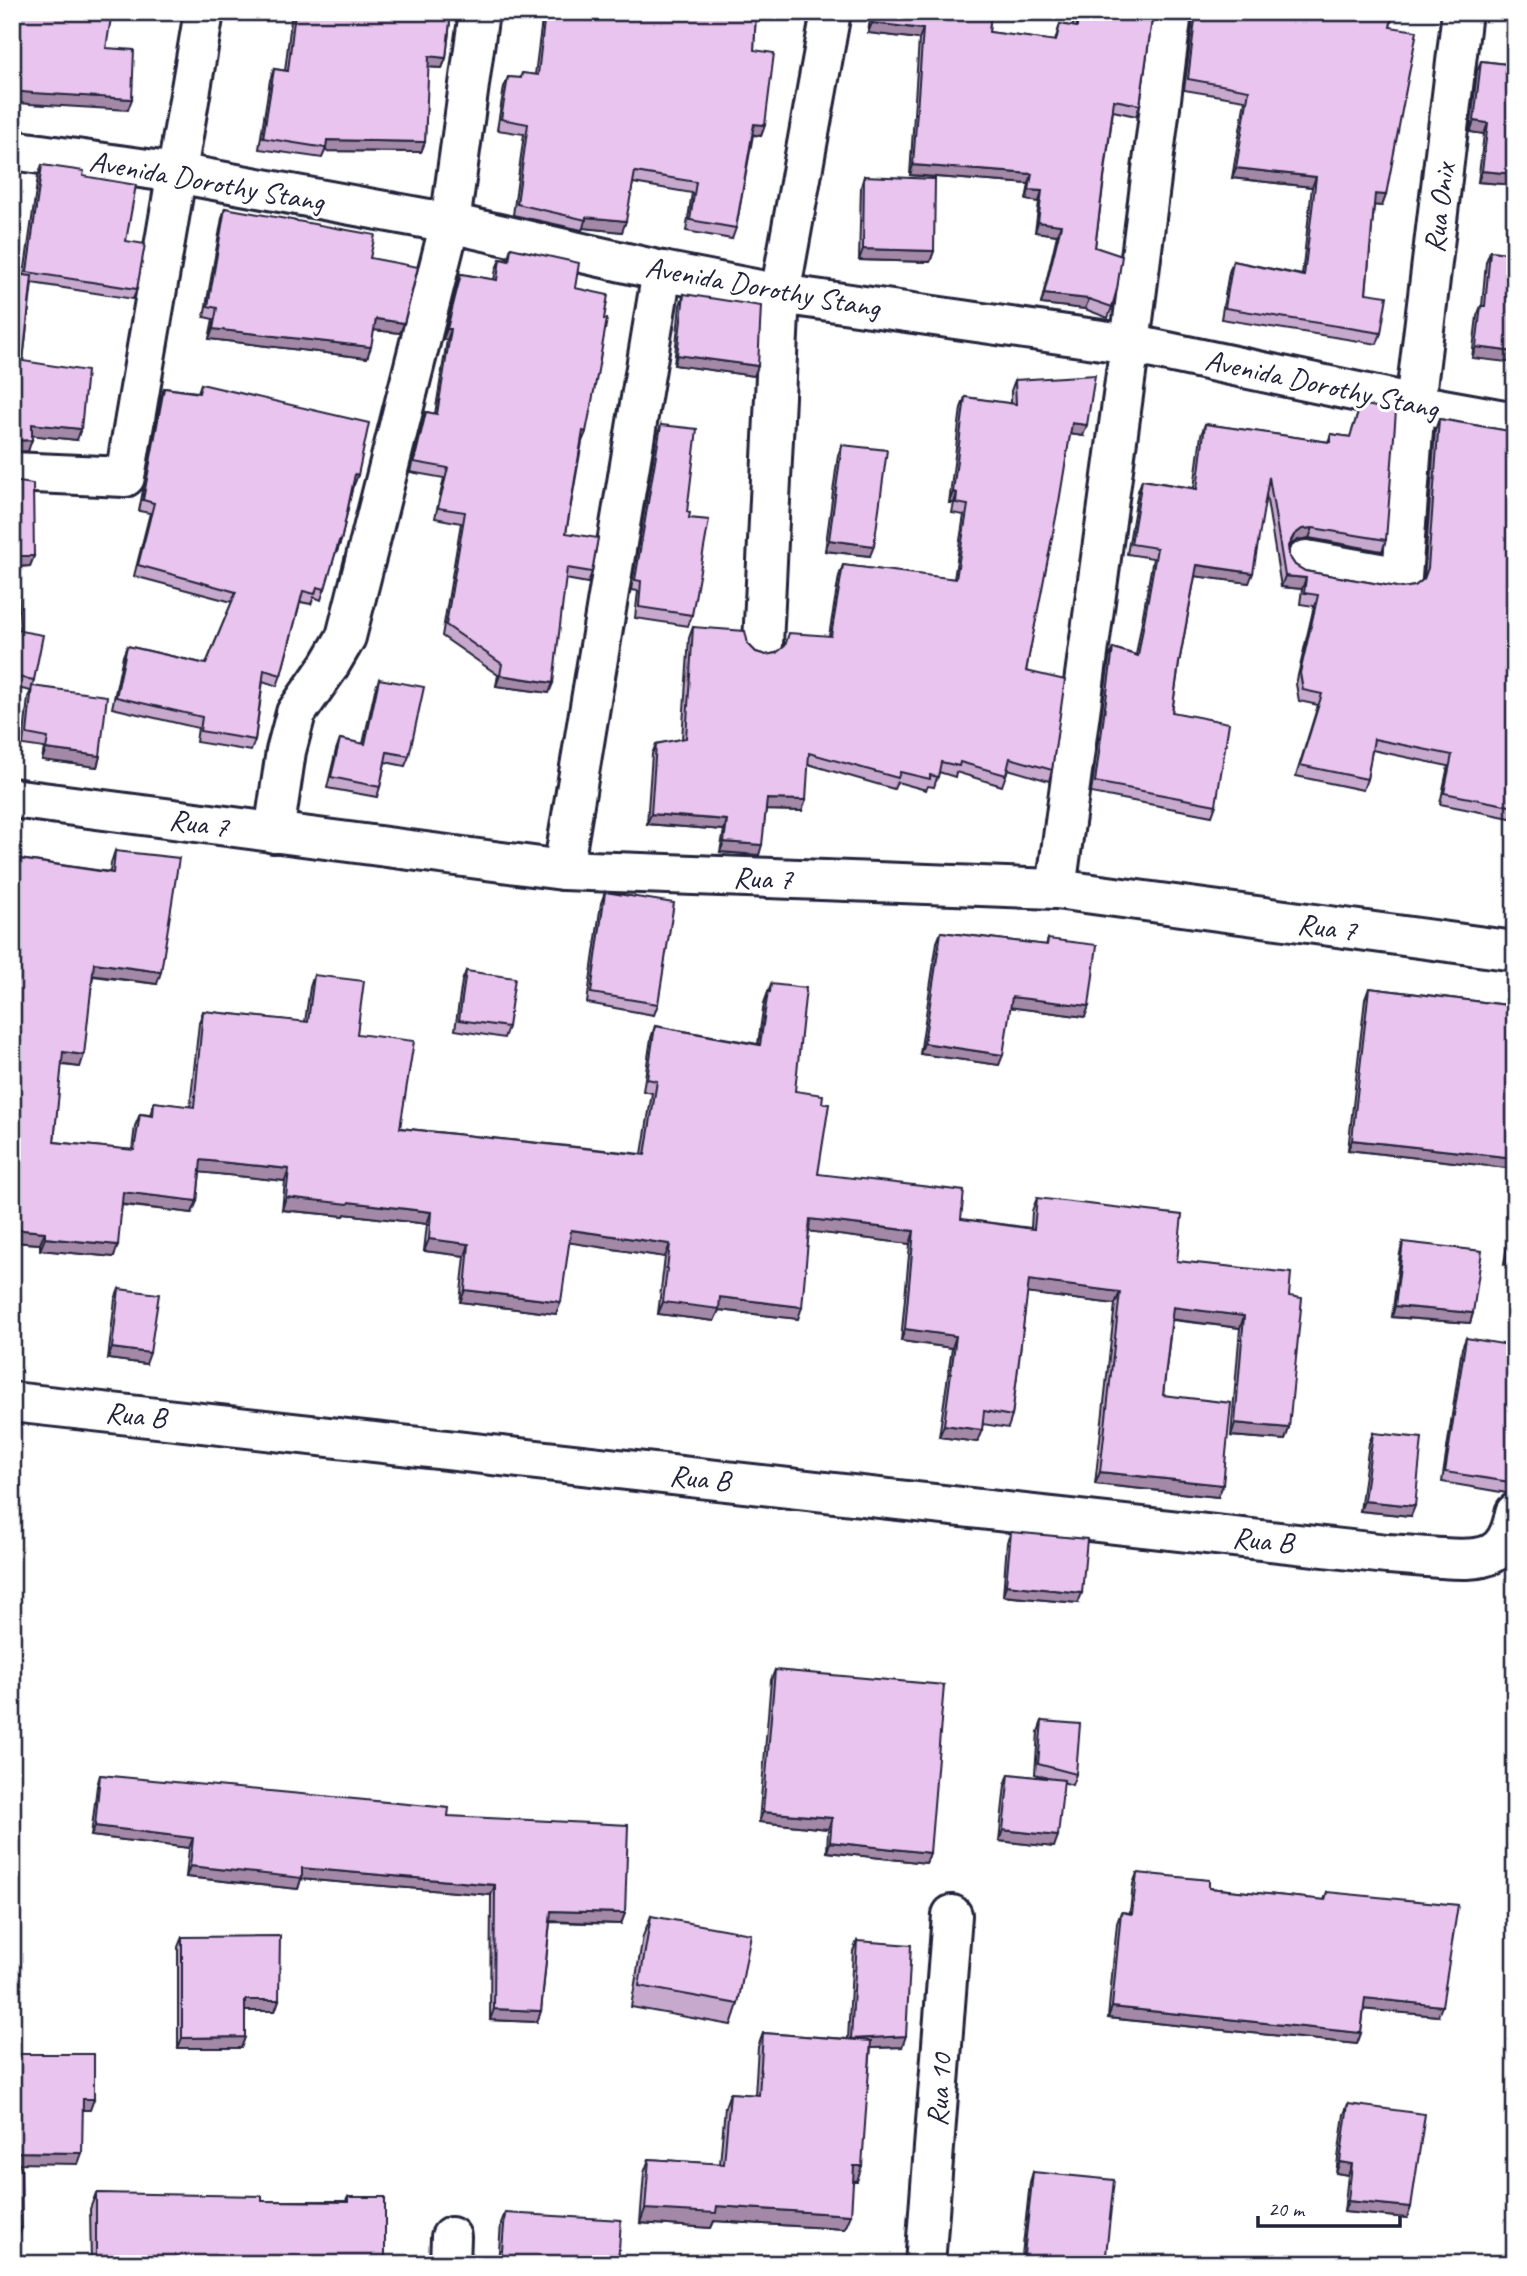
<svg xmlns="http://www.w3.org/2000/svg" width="1527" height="2276" font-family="Caveat,sans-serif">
  <rect width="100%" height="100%" fill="#fff"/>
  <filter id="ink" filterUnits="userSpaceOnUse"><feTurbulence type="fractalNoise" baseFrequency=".0143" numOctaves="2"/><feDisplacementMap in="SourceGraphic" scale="14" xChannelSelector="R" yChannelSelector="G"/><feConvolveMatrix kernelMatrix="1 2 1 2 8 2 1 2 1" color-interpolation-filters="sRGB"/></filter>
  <g filter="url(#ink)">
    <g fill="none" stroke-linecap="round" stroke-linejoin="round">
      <defs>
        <g id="minor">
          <path d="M12 150 176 173 450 223 662 271 780 294 1130 344 1415 404 1515 422"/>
          <path d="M12 472 125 477 204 12"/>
          <path d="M1306 560 1402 577 1415 404 1462 12"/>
          <path d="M763 644 780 294 831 12"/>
          <path d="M12 798 563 870 1056 889 1515 951"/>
          <path d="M274 833 286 751 296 713 329 666 346 637 450 223 479 12"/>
          <path d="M563 870 662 271"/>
          <path d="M1056 889 1130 344 1172 12"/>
          <path d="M12 1402 1387 1554C1405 1555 1424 1557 1442 1558 1484 1561 1507 1559 1515 1513"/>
          <path d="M450 2264 451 2237"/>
          <path d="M925 2264 952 1915"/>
        </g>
      </defs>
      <!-- minor casing -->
      <use href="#minor" stroke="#22223b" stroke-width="44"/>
      <!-- minor -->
      <use href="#minor" stroke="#fff" stroke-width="38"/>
    </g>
    <!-- wall -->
    <g fill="#c8a9ce" stroke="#22223b" stroke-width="2">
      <path d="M292 12H451L446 58 442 68 428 67 425 142 421 152 325 151 322 158 259 149 270 80 274 69 285 71Z"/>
      <path d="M543 12H756L754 50 765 125 761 136 753 135 736 228 732 239 686 231 692 193 633 183 622 232 583 228 582 230 513 215 524 134 497 130 504 87 508 77 520 78 522 73 535 75Z"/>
      <path d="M871 12H991L989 32 1055 41 1060 24 1073 27 1074 12H1153L1140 105 1136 116 1113 111 1095 247 1112 307 1108 318 1085 309 1041 304 1057 235 1035 232 1039 202 1026 200 1029 184 910 175 919 39 868 33Z"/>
      <path d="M1194 12H1393L1390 27 1386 195 1382 206 1374 205 1366 293 1381 333 1377 344 1221 319 1229 272 1233 261 1302 275 1312 187 1232 178 1245 100 1184 90Z"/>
      <path d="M1481 61 1515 65V185L1478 182 1484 134 1470 132 1477 71Z"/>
      <path d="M42 165 83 176 126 241 137 289 133 299 32 283 23 361 77 440 32 435 28 451 12 452V274L24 275 38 176Z"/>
      <path d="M864 176 934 251 930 262 859 260 861 187Z"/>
      <path d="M225 208 370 258 404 323 400 333 374 330 367 358 209 339 213 319 204 317 222 218Z"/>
      <path d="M511 248 575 288 586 432 582 442 566 533 592 572 588 583 565 579 549 693 496 686 498 675 442 636 461 523 435 518 444 478 410 472 422 423 426 412 435 414 447 340 443 339 457 285 461 274 494 280 496 269 500 259 507 260Z"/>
      <path d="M1490 251 1515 254 1472 358 1477 316 1481 306H1482L1486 262Z"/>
      <path d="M684 294 758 366 754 376 674 365 680 305Z"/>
      <path d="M1015 380 1083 436 1070 434 1026 671 1052 770 1049 781 1008 769 1002 786 956 772 955 777 939 772 934 787 928 786 926 790 897 782 894 789 808 764 802 811 766 810 759 855 720 852 724 830 647 824 652 754 656 744 682 739 689 638 693 627 748 644 756 652 766 655 776 653 829 636 839 576 843 565 954 579 964 515 952 513 954 503H949L961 408 965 397 1011 404V391Z"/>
      <path d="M201 384 358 475 354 485H353L341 541 337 552 336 551 321 600 314 597 311 604 300 602 281 675 277 686 263 681 255 740 251 751 196 742 198 728 112 708 123 656 127 646 206 664 232 602 134 576 150 513 139 511 161 398 164 388 198 392Z"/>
      <path d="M1361 404 1386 540 1382 551 1309 538 1298 540 1290 545 1289 548V556L1295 565 1305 571 1402 588 1415 586 1424 579 1435 430 1439 419 1515 432V819L1440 804 1448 766 1372 750 1367 779 1363 790 1296 776 1318 705 1299 701 1296 684 1314 606 1300 604 1302 589 1281 587 1266 494 1249 583 1195 576 1179 663 1172 712 1216 805 1212 816 1091 793 1109 659 1113 648 1136 655 1153 558 1127 554 1138 491 1142 480 1194 488 1201 435 1205 424 1328 442 1331 434 1350 437Z"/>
      <path d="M661 425 687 512 689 518 692 615 688 626 635 618 638 591 631 590 657 436Z"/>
      <path d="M842 445 870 556 825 551 838 455Z"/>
      <path d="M12 481 34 556 30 566 17 567 20 631 34 680 32 686 100 756 97 767 42 760 44 748 23 745 28 697 31 691 12 687Z"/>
      <path d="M379 679 409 756 405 766 385 762 380 787 377 797 327 788 336 750 340 739 363 744 375 690Z"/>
      <path d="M115 851 157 984 93 976 80 1067 61 1065 54 1142 132 1150 135 1126 140 1114 150 1115 154 1102 190 1107 199 1023 203 1011 305 1022 310 987 314 975 357 1034 400 1128 642 1154 652 1093 643 1091 651 1038 655 1026 758 1044 764 1003 771 984 795 1091 818 1174 961 1219 1031 1228 1032 1211 1037 1198 1177 1261 1289 1296V1428L1285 1440 1231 1436 1240 1328 1172 1320 1163 1395 1218 1497 1095 1484 1115 1304 1027 1293 1012 1416 1008 1428 983 1424 977 1442 939 1437 952 1348 901 1341 910 1244 809 1231 798 1319 719 1310 714 1321 658 1314 665 1257 569 1242 556 1314 460 1302 465 1256 424 1251 427 1224 345 1214 344 1216 282 1210 285 1181 200 1172 197 1201 192 1213 122 1205 114 1257 40 1250V1244L12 1242V858L110 872 111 863Z"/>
      <path d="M605 892 658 1004 654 1015 587 1003 601 903Z"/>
      <path d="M941 932 1046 945 1048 939 1085 1017 1010 1007 999 1065 920 1054 937 942Z"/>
      <path d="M466 971 508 1027 504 1038 455 1030 462 981Z"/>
      <path d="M1369 988 1515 1006V1169L1348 1150 1365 999Z"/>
      <path d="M1515 1192V1265L1504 1264Z"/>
      <path d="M1403 1242 1473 1313 1470 1323 1392 1317 1400 1253Z"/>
      <path d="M119 1289 146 1364 108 1359 115 1299Z"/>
      <path d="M1466 1338 1510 1482 1507 1493 1442 1482 1462 1348Z"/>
      <path d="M1373 1433 1411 1516 1360 1511 1369 1443Z"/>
      <path d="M1011 1532 1078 1603 1003 1596 1007 1542Z"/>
      <path d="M775 1670 930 1853 926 1863 827 1852 828 1829 759 1822 771 1680Z"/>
      <path d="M1042 1721 1076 1774 1072 1785 1063 1782 1054 1847 999 1841 1005 1785 1009 1774 1050 1779 1035 1774 1038 1732Z"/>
      <path d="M100 1775 448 1816 625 1913 621 1924 550 1922 541 2011 537 2022 490 2020 491 1895 301 1879 298 1889 186 1877 189 1848 91 1836 97 1786Z"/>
      <path d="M1137 1873 1209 1888 1324 1900 1327 1892 1438 2016 1364 2009 1361 2033 1357 2044 1108 2018 1117 1923 1121 1912 1130 1913 1133 1884Z"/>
      <path d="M651 1916 738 2004 731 2025 631 2007 643 1936Z"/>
      <path d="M182 1937 279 2000 275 2011H245V2037L241 2048H178V1947Z"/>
      <path d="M857 1941 902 2047 871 2048 857 2181H853L845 2229 714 2221 711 2228 640 2223 644 2173 649 2159 720 2164 725 2107 730 2093 755 2095 758 2047 763 2033 848 2039 853 1951Z"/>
      <path d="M1348 2104 1411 2207 1407 2218 1344 2212 1348 2175 1336 2173 1344 2114Z"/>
      <path d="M1033 2172 1105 2264H1021L1030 2182Z"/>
      <path d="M96 2193 262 2201H346L348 2197 385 2264H91L90 2209Z"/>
      <path d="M505 2213 618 2264H498L501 2223Z"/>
    </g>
    <!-- shaded-wall -->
    <g fill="#a389a7" stroke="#22223b" stroke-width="2">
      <path d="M872 23 923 29 919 39 868 33Z"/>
      <path d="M429 56 446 58 442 68 425 67Z"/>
      <path d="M12 91 132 99 128 110 29 104 12 102Z"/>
      <path d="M1474 121 1488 123 1484 134 1470 132Z"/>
      <path d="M754 124 765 125 761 136 751 134Z"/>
      <path d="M327 140 425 142 421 152 325 151Z"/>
      <path d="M913 165 1032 174 1029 184 910 175Z"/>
      <path d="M1236 168 1316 177 1312 187 1232 178Z"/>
      <path d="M1482 171 1515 174V185L1478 182Z"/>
      <path d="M1029 190 1042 191 1039 202 1026 200Z"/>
      <path d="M1375 194 1386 195 1382 206 1371 205Z"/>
      <path d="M586 217 626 221 622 232 583 228Z"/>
      <path d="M1038 222 1061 225 1057 235 1035 232Z"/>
      <path d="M863 249 934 251 930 262 859 260Z"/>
      <path d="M1044 294 1089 299 1085 309 1041 304Z"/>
      <path d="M376 319 404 323 400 333 372 330Z"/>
      <path d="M213 329 371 347 367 358 209 339Z"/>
      <path d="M447 329H451L447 340 443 339Z"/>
      <path d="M1476 347 1515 352V363L1472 358Z"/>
      <path d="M677 355 758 366 754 376 674 365Z"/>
      <path d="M1072 423 1087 425 1083 436 1068 434Z"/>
      <path d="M32 424 81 429 77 440 28 435Z"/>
      <path d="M32 440 28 451 12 452V441Z"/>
      <path d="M953 492 957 493 954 503H949Z"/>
      <path d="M1313 528 1309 538 1298 540 1290 545 1284 557 1294 535 1302 529Z"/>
      <path d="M829 540 874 546 870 556 825 551Z"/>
      <path d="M17 556H34L30 566 13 567Z"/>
      <path d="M1197 565 1253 573 1249 583 1193 576Z"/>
      <path d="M1285 576 1306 578 1302 589 1281 587Z"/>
      <path d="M500 675 553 683 549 693 496 686Z"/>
      <path d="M46 749 100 756 97 767 42 760Z"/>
      <path d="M767 799 806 800 802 811 763 810Z"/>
      <path d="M651 814 727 820 724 830 647 824Z"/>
      <path d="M724 842 762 845 759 855 720 852Z"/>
      <path d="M94 963 161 972 157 984 90 975Z"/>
      <path d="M1012 997 1089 1006 1085 1017 1008 1007Z"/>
      <path d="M924 1043 1003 1055 999 1065 920 1054Z"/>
      <path d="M63 1052 84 1055 80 1067 58 1064Z"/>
      <path d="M1352 1140 1515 1158V1169L1348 1150Z"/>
      <path d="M201 1160 289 1169 285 1181 197 1172Z"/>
      <path d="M123 1192 197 1201 192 1213 118 1204Z"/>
      <path d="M286 1197 349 1202 431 1212 427 1224 345 1214 344 1216 282 1210Z"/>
      <path d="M810 1219 914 1231 910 1244 806 1231Z"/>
      <path d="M12 1229 45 1232 40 1244 12 1242Z"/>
      <path d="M571 1230 670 1244 665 1257 566 1242Z"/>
      <path d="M45 1238 118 1245 114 1257 40 1250Z"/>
      <path d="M429 1239 469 1244 465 1256 424 1251Z"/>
      <path d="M1507 1254H1515V1265L1504 1264Z"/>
      <path d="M1029 1280 1120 1292 1115 1304 1024 1293Z"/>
      <path d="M465 1290 561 1302 556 1314 460 1302Z"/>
      <path d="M720 1297 802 1307 798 1319 719 1310 714 1321 658 1314 663 1302Z"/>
      <path d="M1395 1306 1473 1313 1470 1323 1392 1317Z"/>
      <path d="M1173 1307 1244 1316 1240 1328 1169 1319Z"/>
      <path d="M905 1329 956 1336 952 1348 901 1341Z"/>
      <path d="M112 1348 150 1353 146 1364 108 1359Z"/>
      <path d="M1235 1423 1289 1428 1285 1440 1231 1436Z"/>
      <path d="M944 1425 982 1430 977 1442 939 1437Z"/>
      <path d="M1100 1472 1223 1485 1218 1497 1095 1484Z"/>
      <path d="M1364 1501 1415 1506 1411 1516 1360 1511Z"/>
      <path d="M1006 1585 1082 1593 1078 1603 1003 1596Z"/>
      <path d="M763 1812 832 1818 828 1829 759 1822Z"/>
      <path d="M95 1826 193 1838 189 1848 91 1836Z"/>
      <path d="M1003 1830 1058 1836 1054 1847 999 1841Z"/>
      <path d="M830 1842 930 1853 926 1863 827 1852Z"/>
      <path d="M190 1866 302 1868 495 1885 491 1895 301 1879 298 1889 186 1877Z"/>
      <path d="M551 1911 625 1913 621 1924 547 1921Z"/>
      <path d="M1365 1998 1442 2006 1438 2016 1361 2009Z"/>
      <path d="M245 2000H279L275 2011H241Z"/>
      <path d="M1112 2007 1361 2033 1357 2044 1108 2018Z"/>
      <path d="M494 2009 541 2011 537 2022 490 2020Z"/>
      <path d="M906 2036 902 2047 847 2049 851 2039Z"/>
      <path d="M245 2037 241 2048H178L182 2038Z"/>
      <path d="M83 2099H94L90 2110H79Z"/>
      <path d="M12 2152 82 2153 78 2164 12 2163Z"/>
      <path d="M1340 2162 1352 2164 1348 2175 1336 2173Z"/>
      <path d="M854 2166H862L857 2181 849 2180Z"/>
      <path d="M1348 2201 1411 2207 1407 2218 1344 2212Z"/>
      <path d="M717 2206 851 2215 845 2229 714 2221 711 2228 640 2223 645 2209Z"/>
      <path d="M12 2228H22L16 2243H12Z"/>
    </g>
    <!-- building -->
    <g fill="#e9c4ef" stroke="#22223b" stroke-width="2">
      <path d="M12 12H112L106 48 134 50 132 99 33 93 12 91Z"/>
      <path d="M295 12H451L446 58 429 56 425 142 327 140 326 148 263 138 274 69 288 71Z"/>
      <path d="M545 12H756L754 50 774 53 765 125 754 124 736 228 690 220 696 182 635 172 626 221 586 217V220L517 204 528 124 501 119 508 77 521 78 522 73 538 75Z"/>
      <path d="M873 12H991L989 32 1056 41 1060 24 1077 27V12H1153L1140 105 1114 100 1095 247 1122 256 1117 289 1112 307 1089 299 1044 294 1061 225 1038 222 1042 191 1029 190 1032 174 913 165 923 29 872 23Z"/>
      <path d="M1196 12H1393L1390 27 1417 31 1386 195 1375 194 1366 293 1387 296 1381 333 1225 308 1233 261 1304 276 1316 177 1236 168 1249 90 1188 79Z"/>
      <path d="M1481 61 1515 65V174L1482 171 1488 123 1474 121Z"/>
      <path d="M42 165 84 171 83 176 136 185 126 241 145 244 137 289 27 272Z"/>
      <path d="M864 176 935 179 934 251 863 249Z"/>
      <path d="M225 208 375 235 370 258 418 267 404 323 376 319 371 347 213 329 217 308 208 306Z"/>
      <path d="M511 248 579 263 575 288 608 295 604 319H607L597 376 586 432 583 431 566 533 598 538 592 572 567 568 553 683 500 675 502 664 446 625 465 512 438 508 448 468 414 462 426 412 437 414 451 329H447L461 274 497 280 500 259 509 261Z"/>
      <path d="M1490 251 1515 254V352L1476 347 1481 306H1485Z"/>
      <path d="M12 274 32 276 23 361 87 371 81 429 32 424V440L12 441Z"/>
      <path d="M684 294 761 306 758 366 677 355Z"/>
      <path d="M1095 375 1087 425 1072 423 1059 502 1026 671 1065 680 1052 770 1010 758 1006 775 960 762 959 766 941 762 938 777 930 775V779L900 772 898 778 809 753 806 800 767 799 762 845 724 842 727 820 651 814 656 744 686 738 693 627 745 631 748 644 756 652 766 655 776 653 785 646 789 633 831 636 843 565 956 579 968 505 956 503 957 493 953 492 965 397 1016 404 1015 380Z"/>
      <path d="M201 384 369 423 358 475 355 474 341 541H339L325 589 317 587 315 594 303 591 281 675 264 670 255 740 200 731 202 717 116 697 127 646 206 664 236 592 138 565 154 503 143 500 164 388 199 393Z"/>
      <path d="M1361 404 1396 411 1386 540 1313 528 1302 529 1294 535 1288 546 1289 556 1295 565 1305 571 1402 588 1415 586 1424 579 1428 568 1439 419 1515 432V807L1444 793 1452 755 1374 739 1367 779 1300 765 1322 694 1303 690 1300 673 1318 595 1304 593 1306 578 1285 576 1269 477 1253 573 1197 565 1179 663 1172 712 1229 723 1216 805 1095 782 1113 648 1138 656 1157 548 1131 544 1142 480 1197 489 1205 424 1330 442 1331 434 1350 437Z"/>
      <path d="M661 425 697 429 687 512 690 513 689 518 709 520 692 615 639 607 641 581 635 580Z"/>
      <path d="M842 445 887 450 874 546 829 540Z"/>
      <path d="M12 481 33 484 34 556H17L20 631 43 635 34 680 12 676Z"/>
      <path d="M379 679 424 687 409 756 387 752 380 787 331 777 340 739 365 744Z"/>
      <path d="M32 686 107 696 100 756 46 749 48 738 27 734Z"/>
      <path d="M115 851 179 858 161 972 94 963 84 1055 63 1052 54 1142 134 1150 140 1114 153 1116 154 1102 194 1107 203 1011 308 1022 314 975 364 981 357 1034 414 1041 400 1128 645 1155 657 1081 647 1079 655 1026 760 1045 768 991 770 992 771 984 806 988 795 1091 823 1095 822 1103 829 1104 818 1174 964 1191 961 1219 1034 1229 1037 1198 1182 1215 1177 1261 1291 1273 1289 1296 1302 1298 1289 1428 1235 1423 1244 1316 1173 1307 1163 1395 1231 1403 1223 1485 1100 1472 1120 1292 1029 1280 1012 1416 984 1411 982 1430 944 1425 956 1336 905 1329 914 1231 810 1219 802 1307 720 1297 719 1309 663 1302 670 1244 571 1230 561 1302 465 1290 469 1244 429 1239 431 1212 349 1202 348 1204 286 1197 289 1169 201 1160 197 1201 123 1192 118 1245 45 1238V1232L12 1229V858L113 873Z"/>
      <path d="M605 892 674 903 658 1004 591 993Z"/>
      <path d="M941 932 1047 945 1048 939 1097 945 1089 1006 1012 997 1003 1055 924 1043Z"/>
      <path d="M466 971 515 978 508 1027 459 1020Z"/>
      <path d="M1369 988 1515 1006V1158L1352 1140Z"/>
      <path d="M1515 1207V1254H1507Z"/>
      <path d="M1403 1242 1482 1251 1473 1313 1395 1306Z"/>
      <path d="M119 1289 159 1294 150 1353 112 1348Z"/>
      <path d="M1466 1338 1515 1346V1455L1510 1482 1445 1472Z"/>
      <path d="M1373 1433 1422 1438 1415 1506 1364 1501Z"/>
      <path d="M1011 1532 1087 1539 1082 1593 1006 1585Z"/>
      <path d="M775 1670 944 1685 930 1853 830 1842 832 1818 763 1812Z"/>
      <path d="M1042 1721 1080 1724 1076 1774 1038 1764Z"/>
      <path d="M1009 1774 1064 1780 1058 1836 1003 1830Z"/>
      <path d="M100 1775 449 1808 448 1816 628 1825 625 1913 551 1911 541 2011 494 2009 495 1885 302 1868V1878L190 1866 193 1838 95 1826Z"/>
      <path d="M1137 1873 1209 1880V1888L1325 1900 1327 1892 1458 1905 1442 2006 1365 1998 1361 2033 1112 2007 1121 1912 1132 1914Z"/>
      <path d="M651 1916 751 1934 738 2004 639 1986Z"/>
      <path d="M280 1936 279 2000H245V2037L182 2038V1937Z"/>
      <path d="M857 1941 911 1945 906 2036 851 2039Z"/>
      <path d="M763 2033 871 2041 862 2166H854L851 2215 717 2206 716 2213 645 2209 649 2159 724 2164 730 2093 759 2095Z"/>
      <path d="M13 2054H94V2099H83L82 2153 12 2152Z"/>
      <path d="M1348 2104 1425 2114 1411 2207 1348 2201 1352 2164 1340 2162Z"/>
      <path d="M21 2166 22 2228H12V2167Z"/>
      <path d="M1033 2172 1114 2180 1105 2264H1023Z"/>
      <path d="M96 2193 262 2196V2201L348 2202V2197H385V2264H96Z"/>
      <path d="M505 2213 621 2220 618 2264H501Z"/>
    </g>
  </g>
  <g text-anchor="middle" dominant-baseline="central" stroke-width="6" stroke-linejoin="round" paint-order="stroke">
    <!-- street labels -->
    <g font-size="30" fill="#22223b" stroke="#fff">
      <text transform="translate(207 181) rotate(10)">Avenida Dorothy Stang</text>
      <text transform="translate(1439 208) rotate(-83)">Rua Onix</text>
      <text transform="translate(763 287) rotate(10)">Avenida Dorothy Stang</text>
      <text transform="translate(1322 384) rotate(12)">Avenida Dorothy Stang</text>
      <text transform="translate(199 823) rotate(8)">Rua 7</text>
      <text transform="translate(763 878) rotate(2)">Rua 7</text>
      <text transform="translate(1327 927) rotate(7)">Rua 7</text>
      <text transform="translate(136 1415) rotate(6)">Rua B</text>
      <text transform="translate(700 1478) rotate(6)">Rua B</text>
      <text transform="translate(1263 1540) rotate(6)">Rua B</text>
      <text transform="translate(939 2090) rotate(-86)">Rua 10</text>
    </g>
  </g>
  <!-- margin -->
  <rect width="1527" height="2276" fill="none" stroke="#fff" stroke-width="42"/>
  <rect x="21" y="21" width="1485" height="2234" fill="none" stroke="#22223b" stroke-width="2.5" filter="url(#ink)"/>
  <!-- scale -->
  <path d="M1258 2216v10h142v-10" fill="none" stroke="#22223b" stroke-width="3.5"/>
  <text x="1268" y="2216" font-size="21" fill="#22223b" stroke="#ffffff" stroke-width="5" paint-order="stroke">20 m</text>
</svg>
